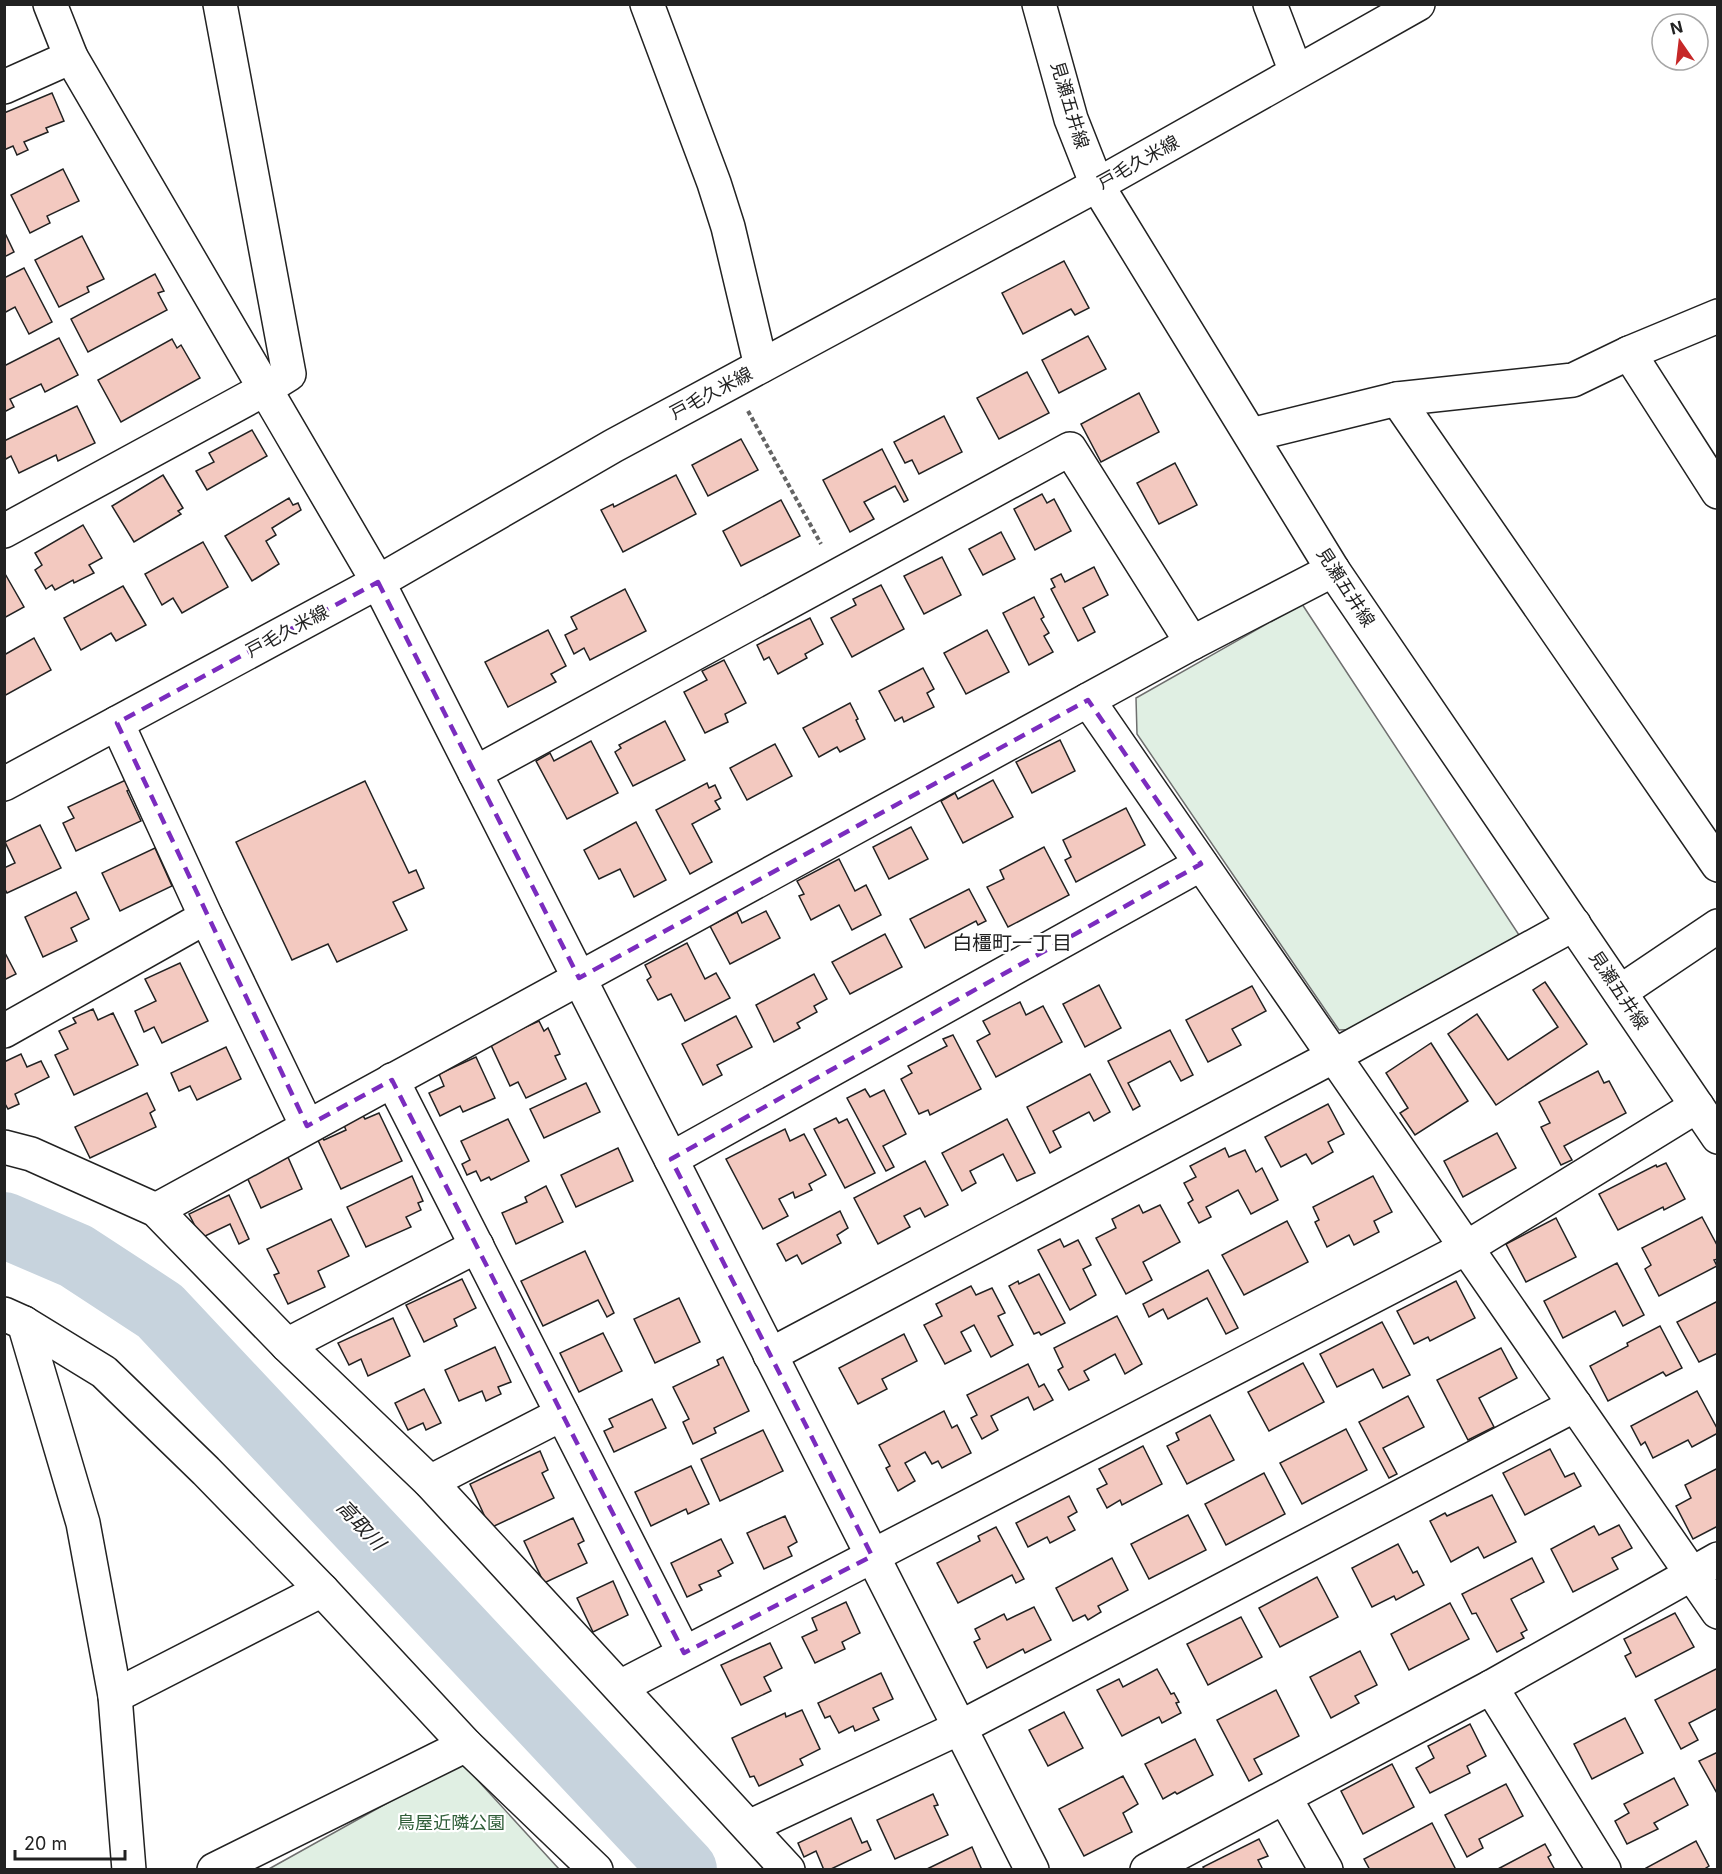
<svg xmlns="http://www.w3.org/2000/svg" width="1722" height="1874" font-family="Inter,'Noto Sans JP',sans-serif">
  <rect width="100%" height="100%" fill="#fff"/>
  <!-- green -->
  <g fill="#e0efe3" stroke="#6f6f6f" stroke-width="1.5">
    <path d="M1302 604 1521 938 1362 1029 1339 1030 1137 734 1136 698Z"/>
    <path d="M461 1762 559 1869 267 1870Z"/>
  </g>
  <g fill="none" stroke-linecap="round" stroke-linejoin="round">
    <!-- river -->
    <path stroke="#c7d3dd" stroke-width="66" d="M4 1225 76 1256 160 1311 684 1870"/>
  </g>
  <!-- building -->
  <g fill="#f3c9c0" stroke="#222" stroke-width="1.5">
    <path d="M52 93 64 121 46 128 48 132 24 142 28 150 17 155 13 146 4 150V113Z"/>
    <path d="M63 169 79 201 47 216 50 223 30 233 11 195Z"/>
    <path d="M4 231 14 252 4 257Z"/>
    <path d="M82 236 104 279 87 287 89 292 59 307 35 260Z"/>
    <path d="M1064 261 1089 308 1075 315 1071 309 1023 334 1002 293Z"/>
    <path d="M24 268 52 322 29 334 15 307 4 313V278Z"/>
    <path d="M155 274 164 291 158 293 167 310 88 352 71 319Z"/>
    <path d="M1088 336 1106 369 1059 393 1042 360Z"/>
    <path d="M59 338 78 375 45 392 41 384 10 399 14 407 4 412V366Z"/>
    <path d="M172 339 177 348 181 345 200 378 121 422 98 380Z"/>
    <path d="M1027 372 1049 413 999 439 977 398Z"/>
    <path d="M1139 393 1159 432 1101 462 1081 424Z"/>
    <path d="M77 406 95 443 58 461 56 455 19 473 11 456 6 459 4 456V441Z"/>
    <path d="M944 416 962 452 919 474 912 460 905 463 894 442Z"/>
    <path d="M252 430 267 456 207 490 196 471 214 462 209 453Z"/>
    <path d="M741 439 758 470 708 496 692 465Z"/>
    <path d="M882 449 908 500 904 502 895 486 864 502 874 519 850 532 823 480Z"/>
    <path d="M1175 463 1197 505 1159 524 1137 483Z"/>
    <path d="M163 475 183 508 178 511 181 514 134 542 112 506Z"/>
    <path d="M676 475 696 514 623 552 601 510 613 504 614 507Z"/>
    <path d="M1042 494 1047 503 1054 499 1071 531 1035 550 1014 509Z"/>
    <path d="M289 498 293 505 298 503 301 510 272 528 276 535 266 541 279 564 252 581 225 536Z"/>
    <path d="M781 500 800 536 741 566 723 531Z"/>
    <path d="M83 525 102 558 89 565 94 573 74 583 73 580 55 590 52 585 46 589 35 570 42 565 35 553Z"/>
    <path d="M1001 532 1015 559 983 575 969 549Z"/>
    <path d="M203 542 228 587 182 613 173 598 162 605 145 574Z"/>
    <path d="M942 557 961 595 924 614 904 576Z"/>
    <path d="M1094 567 1108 595 1083 608 1095 632 1078 641 1051 589 1055 587 1051 579 1061 574 1065 582Z"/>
    <path d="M4 572 24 607 4 618Z"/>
    <path d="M881 585 904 629 852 657 831 618 856 605 853 599Z"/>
    <path d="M123 586 146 625 116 641 111 633 81 650 64 618Z"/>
    <path d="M625 589 646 631 590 660 584 648 574 654 565 635 577 629 571 617Z"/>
    <path d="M1034 597 1044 617 1041 619 1049 633 1044 636 1053 652 1029 665 1003 613Z"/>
    <path d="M810 618 823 644 805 654 807 658 778 674 769 657 764 660 757 645Z"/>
    <path d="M548 630 566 666 551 674 556 682 508 707 485 662Z"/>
    <path d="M987 630 1009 672 966 694 944 653Z"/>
    <path d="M34 638 51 670 4 696V655Z"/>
    <path d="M724 660 746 703 725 714 728 722 705 733 684 692 707 680 702 671Z"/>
    <path d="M923 668 934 689 927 693 934 707 904 722 902 717 895 721 879 691Z"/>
    <path d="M850 703 858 719 856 720 865 739 840 752 837 747 819 757 803 728Z"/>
    <path d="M665 721 685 760 633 786 615 752 621 748 619 745Z"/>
    <path d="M1060 740 1075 771 1032 793 1016 762Z"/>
    <path d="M591 741 618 793 567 819 536 761 550 753 554 761Z"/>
    <path d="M775 744 792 776 747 800 730 768Z"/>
    <path d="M130 778 134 788 127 791 141 821 76 851 63 823 74 818 68 807Z"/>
    <path d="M993 780 1013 817 963 843 941 801 955 793 958 799Z"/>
    <path d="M365 781 409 873 416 870 424 888 393 902 407 930 337 962 328 944 292 960 236 842Z"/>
    <path d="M707 783 709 788 715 785 721 798 715 801 720 809 692 824 712 862 690 874 656 810Z"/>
    <path d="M1126 808 1145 845 1076 882 1065 860 1071 857 1063 840Z"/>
    <path d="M636 822 666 880 634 897 620 869 599 879 584 850Z"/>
    <path d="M40 825 61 868 7 893 4 888V868L15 863 5 842Z"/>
    <path d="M911 827 928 859 889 879 873 847Z"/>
    <path d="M1044 847 1069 895 1008 927 987 887 1004 879 1000 870Z"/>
    <path d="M155 848 172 886 120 911 102 873Z"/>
    <path d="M839 859 855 891 866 885 881 915 852 930 839 905 811 920 799 896 804 894 797 881Z"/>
    <path d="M969 889 986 921 978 925 976 921 925 948 910 919Z"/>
    <path d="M76 892 89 919 71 928 77 941 43 957 25 917Z"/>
    <path d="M766 911 780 938 730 964 710 926 737 912 742 923Z"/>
    <path d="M885 934 902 967 850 994 832 962Z"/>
    <path d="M687 943 705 979 716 973 730 998 685 1021 671 994 658 1000 647 980 651 977 645 965Z"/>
    <path d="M4 951 16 974 4 980Z"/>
    <path d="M180 963 208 1021 162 1043 154 1027 144 1032 135 1011 156 1001 145 979Z"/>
    <path d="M814 974 827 999 814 1006 817 1012 797 1023 800 1028 774 1042 756 1005Z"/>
    <path d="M1545 982 1587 1044 1496 1105 1448 1034 1477 1014 1508 1060 1558 1027 1533 990Z"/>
    <path d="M1099 985 1121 1028 1085 1047 1063 1004Z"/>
    <path d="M1252 986 1266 1011 1232 1029 1241 1045 1208 1062 1186 1020Z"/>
    <path d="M1020 1002 1026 1015 1043 1006 1062 1042 996 1077 977 1041 990 1034 983 1021Z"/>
    <path d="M93 1009 98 1020 113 1013 138 1065 74 1095 55 1055 68 1049 59 1031 76 1023 73 1018Z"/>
    <path d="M736 1016 752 1047 717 1065 722 1075 703 1085 682 1044Z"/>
    <path d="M539 1021 544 1031 548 1028 560 1054 555 1056 566 1079 526 1098 518 1082 510 1086 490 1043Z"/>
    <path d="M1170 1030 1193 1075 1181 1081 1170 1061 1128 1083 1140 1106 1133 1110 1108 1061Z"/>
    <path d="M953 1035 981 1089 930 1115 928 1110 919 1114 901 1079 912 1073 908 1066 947 1046 943 1039Z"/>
    <path d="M1431 1043 1468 1101 1415 1135 1400 1113 1408 1108 1386 1073Z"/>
    <path d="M226 1047 241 1079 197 1100 190 1086 179 1091 171 1073Z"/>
    <path d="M21 1054 27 1067 41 1061 49 1077 15 1094 19 1104 8 1109 4 1102V1062Z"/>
    <path d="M476 1057 495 1098 463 1112 460 1106 440 1116 429 1093 444 1086 439 1074Z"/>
    <path d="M1598 1071 1604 1083 1609 1081 1626 1113 1564 1146 1572 1160 1561 1165 1541 1127 1550 1123 1539 1102Z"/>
    <path d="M1090 1074 1110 1112 1094 1121 1089 1112 1053 1131 1061 1147 1050 1153 1027 1107Z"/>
    <path d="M586 1083 600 1112 544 1138 530 1109Z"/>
    <path d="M865 1089 870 1097 884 1090 906 1134 883 1146 894 1167 886 1171 847 1098Z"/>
    <path d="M147 1093 155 1110 150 1113 156 1127 90 1158 75 1127Z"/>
    <path d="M1328 1104 1344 1134 1328 1142 1333 1152 1312 1164 1306 1154 1281 1167 1265 1137Z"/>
    <path d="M379 1113 402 1161 341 1189 315 1134 319 1132 324 1140 346 1130 343 1123 362 1114 365 1119Z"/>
    <path d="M836 1118 839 1123 847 1119 875 1173 845 1188 814 1129Z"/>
    <path d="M508 1119 529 1161 491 1180 489 1177 481 1181 476 1171 467 1175 462 1164 470 1160 461 1141Z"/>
    <path d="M1007 1119 1035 1173 1017 1181 1003 1154 970 1171 976 1183 962 1191 942 1153Z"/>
    <path d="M785 1129 790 1141 804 1134 826 1175 809 1184 812 1190 795 1198 793 1192 779 1199 788 1216 763 1229 726 1159Z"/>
    <path d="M1497 1133 1516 1168 1463 1197 1444 1161Z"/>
    <path d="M618 1148 633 1181 576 1207 561 1175Z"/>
    <path d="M1225 1148 1229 1157 1245 1150 1256 1172 1262 1168 1278 1200 1251 1214 1238 1190 1206 1207 1211 1217 1199 1223 1188 1203 1193 1200 1184 1183 1196 1177 1190 1166Z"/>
    <path d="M287 1155 302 1189 261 1208 246 1175Z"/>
    <path d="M925 1161 948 1205 925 1217 920 1208 904 1216 910 1227 878 1244 854 1198Z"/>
    <path d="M1666 1163 1685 1199 1664 1210 1663 1207 1618 1230 1599 1194 1656 1165 1657 1167Z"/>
    <path d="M412 1176 423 1201 418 1203 421 1210 406 1217 411 1227 366 1247 347 1207Z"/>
    <path d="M1373 1176 1392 1212 1374 1221 1379 1232 1354 1245 1349 1235 1327 1247 1315 1222 1319 1220 1313 1207Z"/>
    <path d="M546 1186 563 1222 516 1244 502 1213 527 1202 525 1197Z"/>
    <path d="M229 1195 249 1239 239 1244 230 1224 201 1238 189 1214Z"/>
    <path d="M1139 1205 1143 1213 1160 1205 1180 1242 1143 1262 1152 1280 1126 1294 1096 1238 1116 1228 1112 1219Z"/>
    <path d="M840 1211 848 1228 837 1235 841 1243 802 1264 797 1255 786 1261 777 1244Z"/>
    <path d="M1702 1217 1718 1247V1259L1714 1260 1717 1266 1659 1296 1645 1269 1651 1265 1642 1248Z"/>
    <path d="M1556 1218 1576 1257 1526 1282 1506 1244Z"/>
    <path d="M331 1219 349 1256 318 1271 325 1287 288 1304 274 1275 279 1273 267 1249Z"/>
    <path d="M1287 1221 1308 1262 1244 1295 1222 1255Z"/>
    <path d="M1060 1239 1064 1247 1078 1240 1091 1265 1083 1269 1096 1295 1070 1310 1038 1250Z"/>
    <path d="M585 1251 614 1313 607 1317 598 1300 543 1326 521 1281Z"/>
    <path d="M1617 1263 1644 1315 1623 1326 1615 1311 1563 1338 1544 1301Z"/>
    <path d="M1208 1270 1238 1328 1226 1334 1207 1298 1168 1319 1163 1309 1149 1317 1143 1304Z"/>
    <path d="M1039 1274 1065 1323 1041 1335 1039 1332 1034 1334 1009 1286 1018 1281 1019 1284Z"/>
    <path d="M462 1279 476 1308 454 1319 457 1326 424 1342 406 1305Z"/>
    <path d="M1456 1281 1475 1318 1430 1341 1428 1337 1414 1344 1397 1311Z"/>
    <path d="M971 1286 976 1295 992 1288 1005 1313 998 1316 1013 1345 991 1357 974 1325 961 1332 971 1351 945 1364 924 1325 942 1316 936 1304Z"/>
    <path d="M679 1298 700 1342 655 1363 634 1319Z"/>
    <path d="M1718 1301V1353L1699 1362 1677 1322Z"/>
    <path d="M1117 1316 1142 1364 1125 1374 1115 1354 1084 1371 1089 1380 1069 1390 1058 1370 1063 1367 1054 1348Z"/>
    <path d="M393 1318 410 1356 368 1376 361 1359 349 1365 338 1343Z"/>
    <path d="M1382 1322 1410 1375 1383 1388 1373 1369 1337 1387 1320 1354Z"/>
    <path d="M1660 1326 1682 1368 1666 1376 1663 1372 1608 1401 1590 1366 1628 1346 1627 1343Z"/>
    <path d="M603 1333 622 1371 579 1392 560 1353Z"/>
    <path d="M904 1334 917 1361 882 1379 887 1389 858 1404 839 1368Z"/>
    <path d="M495 1347 511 1382 498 1387 501 1394 486 1401 482 1391 459 1401 445 1370Z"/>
    <path d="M1501 1348 1517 1378 1479 1398 1494 1427 1468 1440 1437 1380Z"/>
    <path d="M723 1357 749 1411 714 1428 716 1433 693 1444 683 1422 689 1419 673 1387 719 1365 717 1360Z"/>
    <path d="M1303 1363 1324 1402 1269 1431 1248 1392Z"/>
    <path d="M1028 1364 1039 1387 1044 1384 1053 1400 1034 1410 1028 1397 991 1416 998 1430 982 1439 971 1418 977 1415 967 1395Z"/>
    <path d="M424 1389 441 1423 426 1430 423 1423 408 1430 395 1403Z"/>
    <path d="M1697 1391 1718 1430V1433L1692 1447 1688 1440 1653 1458 1645 1442 1641 1445 1631 1426Z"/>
    <path d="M1408 1396 1424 1427 1383 1448 1397 1474 1389 1478 1359 1422Z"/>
    <path d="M652 1399 666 1428 614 1452 604 1431 613 1427 609 1419Z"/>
    <path d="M944 1411 952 1428 957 1425 971 1453 942 1468 938 1461 932 1464 925 1452 905 1463 915 1481 898 1491 886 1468 890 1466 879 1445Z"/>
    <path d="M1210 1415 1234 1460 1187 1484 1167 1446 1179 1440 1176 1433Z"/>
    <path d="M1346 1429 1367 1470 1302 1504 1280 1463Z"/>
    <path d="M763 1430 783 1471 720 1501 701 1459Z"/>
    <path d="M1143 1446 1162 1484 1122 1505 1120 1500 1107 1508 1097 1489 1107 1484 1099 1469Z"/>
    <path d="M1550 1449 1565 1477 1574 1473 1581 1486 1525 1515 1503 1473Z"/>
    <path d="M540 1451 548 1470 542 1473 554 1498 490 1528 470 1484Z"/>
    <path d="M691 1466 709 1504 688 1514 686 1509 651 1526 635 1492Z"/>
    <path d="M1718 1468V1526L1693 1539 1676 1506 1691 1498 1685 1485Z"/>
    <path d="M1264 1473 1285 1514 1226 1545 1205 1504Z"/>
    <path d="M1492 1495 1516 1542 1484 1558 1478 1547 1451 1562 1430 1521 1445 1513 1447 1516Z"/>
    <path d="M1069 1496 1077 1512 1068 1517 1075 1530 1050 1543 1047 1537 1028 1547 1016 1523Z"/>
    <path d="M1188 1515 1206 1550 1149 1579 1131 1544Z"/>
    <path d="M785 1516 797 1542 788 1547 792 1556 764 1569 747 1533Z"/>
    <path d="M573 1518 584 1541 578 1544 587 1563 544 1583 524 1541Z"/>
    <path d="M1619 1525 1632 1548 1612 1558 1618 1569 1573 1592 1551 1549 1594 1526 1599 1535Z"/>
    <path d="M996 1527 1024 1579 1016 1583 1012 1575 958 1603 937 1563 980 1541 978 1536Z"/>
    <path d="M721 1539 733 1563 718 1571 721 1576 699 1585 702 1590 687 1597 671 1563Z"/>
    <path d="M1398 1544 1413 1573 1417 1571 1424 1585 1396 1600 1394 1596 1372 1607 1352 1568Z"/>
    <path d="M1112 1558 1128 1590 1098 1606 1101 1612 1088 1620 1085 1615 1073 1621 1056 1588Z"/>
    <path d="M1532 1558 1544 1582 1511 1599 1527 1630 1521 1633 1524 1638 1497 1652 1476 1613 1472 1614 1462 1594Z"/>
    <path d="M1317 1577 1338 1617 1280 1647 1259 1608Z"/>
    <path d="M613 1581 628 1615 593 1632 577 1598Z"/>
    <path d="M846 1602 860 1633 842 1642 845 1649 815 1663 802 1637 817 1630 812 1618Z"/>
    <path d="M1450 1603 1469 1639 1409 1670 1391 1634Z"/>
    <path d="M1034 1607 1051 1640 1025 1653 1023 1649 987 1668 974 1642 980 1639 975 1629 1004 1614 1007 1620Z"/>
    <path d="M1675 1613 1694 1647 1636 1677 1625 1656 1631 1653 1624 1639Z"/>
    <path d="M1241 1617 1262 1657 1208 1685 1187 1644Z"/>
    <path d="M770 1643 782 1668 764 1677 771 1691 741 1705 721 1665Z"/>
    <path d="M1360 1651 1377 1685 1355 1696 1359 1703 1331 1718 1310 1677Z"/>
    <path d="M1718 1668V1708L1689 1723 1698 1740 1681 1749 1655 1700Z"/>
    <path d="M1157 1669 1171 1694 1174 1693 1179 1702 1176 1703 1181 1713 1162 1723 1159 1717 1122 1736 1097 1690 1119 1679 1123 1687Z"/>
    <path d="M881 1673 893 1699 873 1708 879 1720 855 1731 853 1726 839 1733 830 1716 825 1718 818 1703Z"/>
    <path d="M1276 1690 1299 1736 1254 1759 1262 1774 1249 1781 1217 1720Z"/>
    <path d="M802 1710 820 1749 800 1759 803 1765 759 1786 754 1776 750 1777 732 1738 785 1713 786 1717Z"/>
    <path d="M1064 1712 1083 1748 1048 1766 1029 1730Z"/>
    <path d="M1625 1718 1643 1753 1592 1779 1574 1744Z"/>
    <path d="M1470 1724 1486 1756 1467 1766 1470 1773 1430 1793 1416 1768 1434 1758 1428 1746Z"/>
    <path d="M1195 1739 1213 1775 1177 1794 1175 1792 1163 1799 1145 1764Z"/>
    <path d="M1718 1752V1795L1699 1761Z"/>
    <path d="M1392 1764 1414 1807 1363 1834 1341 1791Z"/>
    <path d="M1123 1776 1138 1804 1123 1813 1132 1832 1084 1856 1059 1809Z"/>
    <path d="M1674 1778 1688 1805 1654 1823 1658 1829 1627 1844 1615 1821 1629 1813 1624 1804Z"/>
    <path d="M1506 1784 1523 1816 1479 1839 1483 1848 1467 1857 1445 1815Z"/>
    <path d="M933 1794 938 1805 934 1806 948 1835 895 1859 877 1820Z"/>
    <path d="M851 1818 862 1843 867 1841 871 1850 829 1870H824L816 1851 804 1857 798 1843Z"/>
    <path d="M1432 1823 1455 1868 1452 1870H1370L1364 1859Z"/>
    <path d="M1259 1839 1268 1856 1258 1860 1263 1870H1205L1203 1867Z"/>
    <path d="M1696 1841 1709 1866 1703 1870H1647L1646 1868Z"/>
    <path d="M1545 1844 1551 1855 1548 1857 1555 1870H1496Z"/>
    <path d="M972 1847 982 1870H925Z"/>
  </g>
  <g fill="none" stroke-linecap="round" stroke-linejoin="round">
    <defs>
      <g id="minor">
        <path d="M50 4 71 57 378 582 1032 1870"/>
        <path d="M647 4 714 183 728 227 761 366"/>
        <path d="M1270 4 1296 72"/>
        <path d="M4 87 71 57"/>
        <path d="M1629 353 1718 492"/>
        <path d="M1397 399 1718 865"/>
        <path d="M1251 435 1397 399 1573 380 1629 353 1718 316"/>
        <path d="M4 531 265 389 289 374 220 4"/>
        <path d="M1088 700 1718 1612"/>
        <path d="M117 723 206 917 307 1126"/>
        <path d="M475 773 1070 449 1192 643"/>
        <path d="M1620 992 1718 926"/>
        <path d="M4 1031 206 917"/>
        <path d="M392 1080 684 1653"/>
        <path d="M4 1147 31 1154 156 1210 287 1345 430 1482 788 1870"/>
        <path d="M671 1159 1201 864"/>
        <path d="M156 1210 1192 643 1333 570"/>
        <path d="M4 1314 24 1323 104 1372 206 1471 322 1590 466 1745 596 1870"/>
        <path d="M24 1323 83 1523 115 1696 129 1870"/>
        <path d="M287 1345 477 1246"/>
        <path d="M770 1355 1334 1056 1574 924"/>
        <path d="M430 1482 562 1414"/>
        <path d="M620 1687 1466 1248 1697 1106"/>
        <path d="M1491 1687 1604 1870"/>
        <path d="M115 1696 322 1590"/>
        <path d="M1285 1798 1326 1870"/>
        <path d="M749 1827 959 1728 1575 1405"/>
        <path d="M214 1870 466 1745"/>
        <path d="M1147 1870 1491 1687 1718 1559"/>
      </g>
      <g id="major">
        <path d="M1039 4 1071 119 1097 185 1333 570 1718 1137"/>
        <path d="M4 784 378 582 613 446 1097 185 1418 4"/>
      </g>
    </defs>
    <!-- minor casing -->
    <use href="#minor" stroke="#222" stroke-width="36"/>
    <!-- major casing -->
    <use href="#major" stroke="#222" stroke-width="36"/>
    <!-- path -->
    <path stroke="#646464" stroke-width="4" stroke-dasharray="4.5 3" stroke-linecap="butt" d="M748 411 821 544"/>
    <!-- minor -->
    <use href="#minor" stroke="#fff" stroke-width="33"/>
    <!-- major -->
    <use href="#major" stroke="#fff" stroke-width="33"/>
  </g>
  <!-- marked area -->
  <path fill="none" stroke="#7b2cbf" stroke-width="4.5" stroke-dasharray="12 8" stroke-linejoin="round" d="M378 582 579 978 1088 700 1201 864 671 1159 872 1556 684 1653 392 1080 307 1126 117 723Z"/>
  <g text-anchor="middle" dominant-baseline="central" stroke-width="4.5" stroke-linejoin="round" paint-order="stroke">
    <!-- street labels -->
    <g font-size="18" fill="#222" stroke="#fff">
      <text transform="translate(1070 105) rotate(73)">見瀬五井線</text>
      <text transform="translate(1138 162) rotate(-29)">戸毛久米線</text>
      <text transform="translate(711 393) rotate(-28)">戸毛久米線</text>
      <text transform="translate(1346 587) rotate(57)">見瀬五井線</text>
      <text transform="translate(287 631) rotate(-28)">戸毛久米線</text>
      <text transform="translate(1619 990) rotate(56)">見瀬五井線</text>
    </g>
    <!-- park labels -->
    <g font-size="18" fill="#2f5e38" stroke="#fff">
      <text x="451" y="1822">鳥屋近隣公園</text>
    </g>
    <!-- neighbourhood labels -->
    <g font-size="20" fill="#222" stroke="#fff">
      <text x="1012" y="943">白橿町一丁目</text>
    </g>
    <!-- water labels -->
    <g font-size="20" font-style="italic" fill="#222" stroke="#fff">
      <text transform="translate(361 1525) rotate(47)">高取川</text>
    </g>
  </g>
  <!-- border -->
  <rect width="1722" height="1874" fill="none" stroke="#222222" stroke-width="12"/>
  <!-- north arrow -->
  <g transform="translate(1680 42) rotate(346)"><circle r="28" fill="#ffffff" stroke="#a7a7a7" stroke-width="1.5"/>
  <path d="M0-4.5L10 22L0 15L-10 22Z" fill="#c62828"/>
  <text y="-9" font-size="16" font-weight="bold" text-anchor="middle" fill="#222222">N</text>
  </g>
  <!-- scale -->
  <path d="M15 1850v9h110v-9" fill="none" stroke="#222222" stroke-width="3"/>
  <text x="24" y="1850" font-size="18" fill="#222222" stroke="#ffffff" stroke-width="4.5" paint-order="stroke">20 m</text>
</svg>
